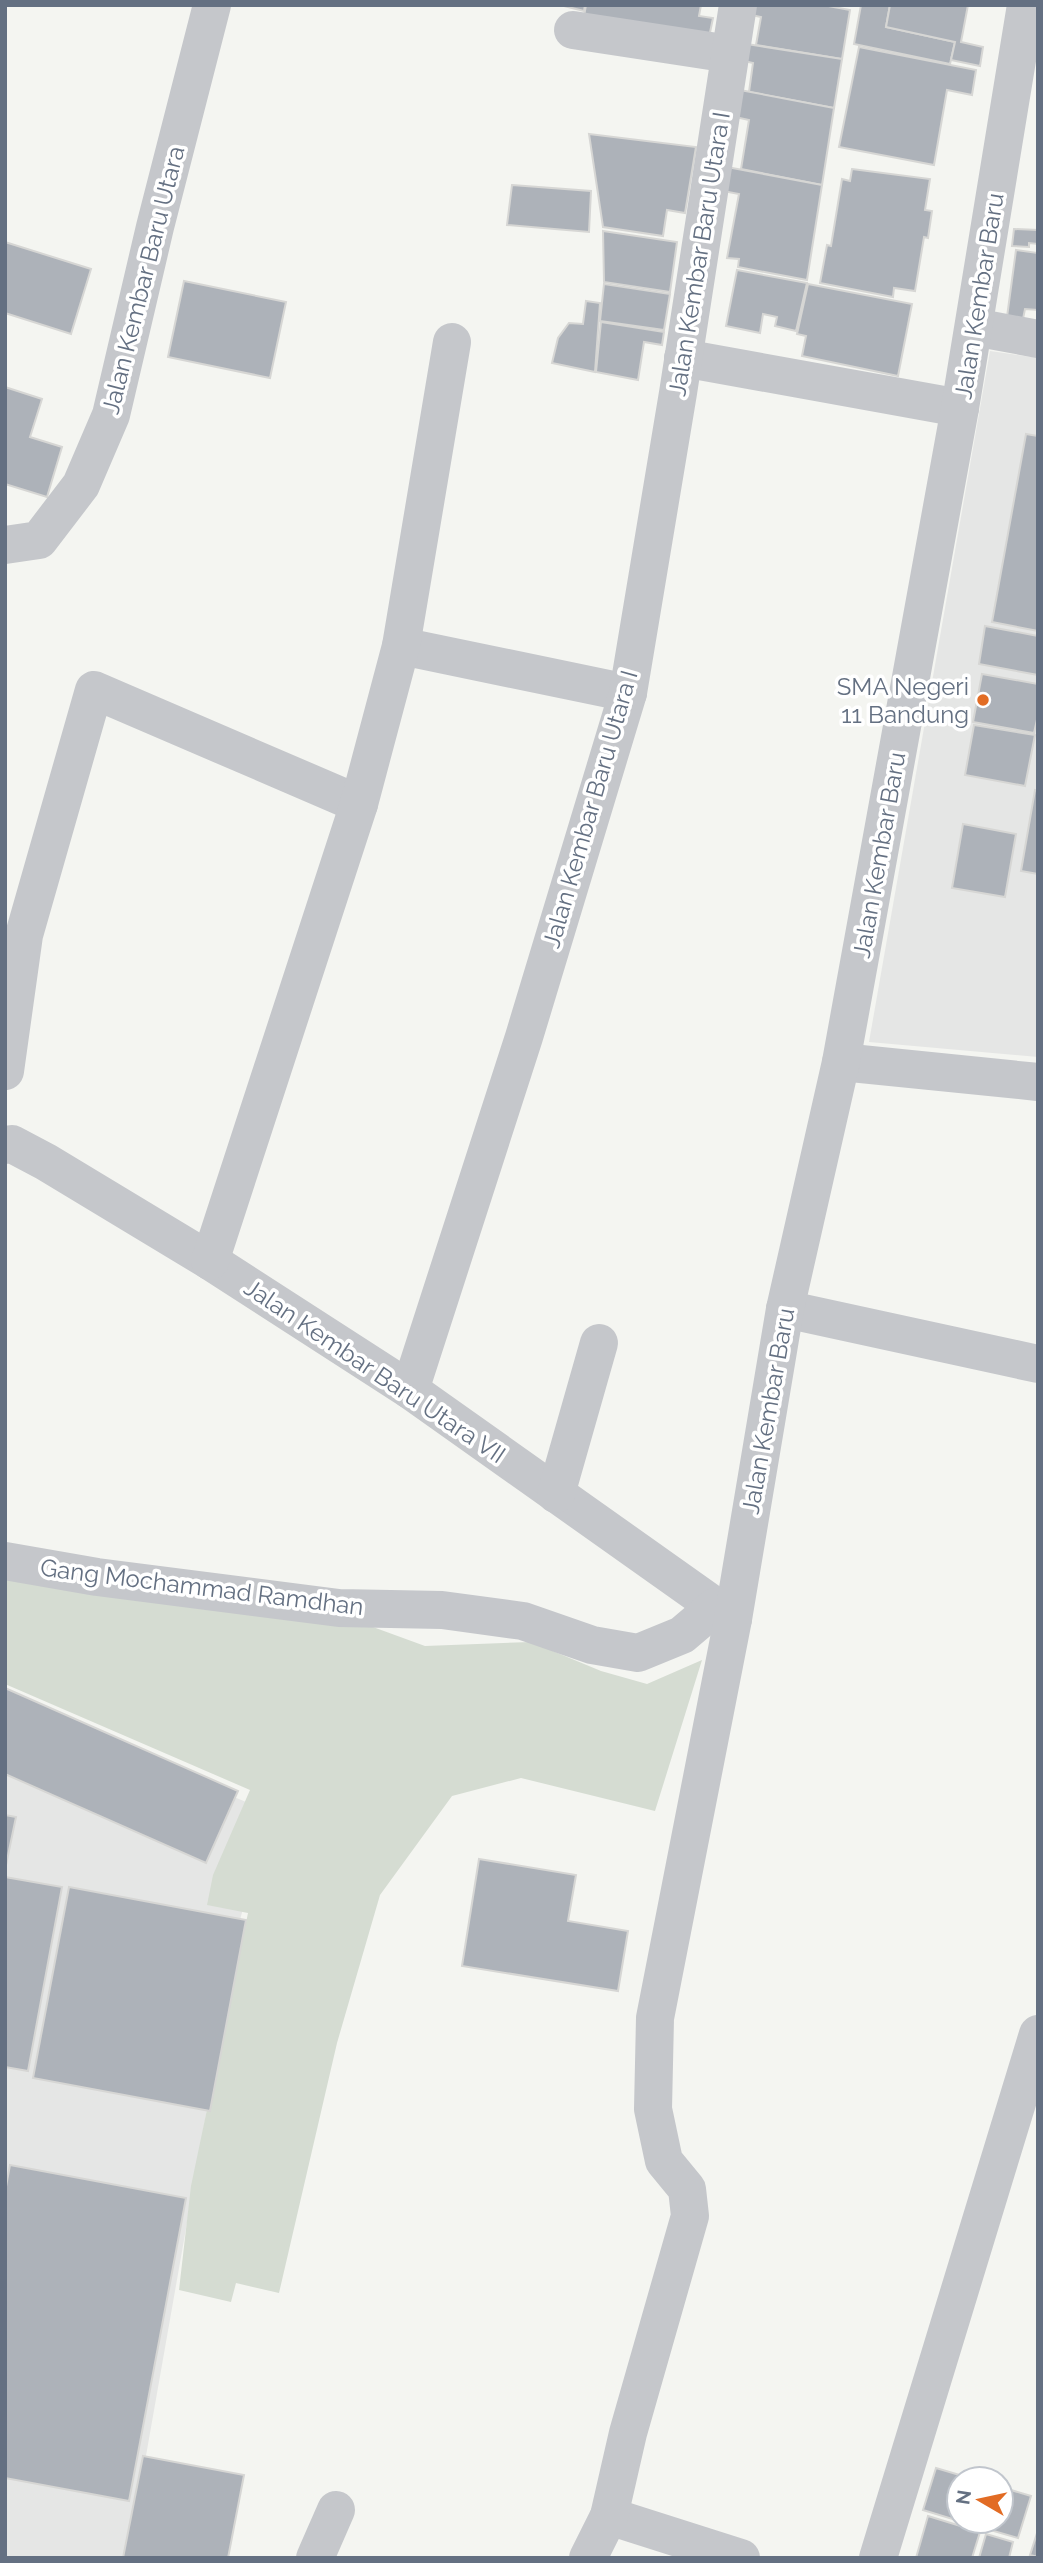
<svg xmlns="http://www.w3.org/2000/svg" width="1043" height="2563" font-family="Raleway,sans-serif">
  <rect width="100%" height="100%" fill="#f4f5f1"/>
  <!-- built -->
  <g fill="#e5e6e5">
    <path d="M990 351 1038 358V1057L869 1042Z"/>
    <path d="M5 1704 271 1812 241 1916 128 2558H5Z"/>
  </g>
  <!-- green -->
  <path fill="#d5dcd2" d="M5 1573 362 1623 425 1646 531 1642 601 1671 647 1684 702 1660 655 1811 521 1778 452 1796 380 1895 337 2043 279 2293 236 2283 231 2302 179 2290 191 2186 248 1913 207 1905 213 1875 250 1790 5 1684Z"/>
  <!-- building -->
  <g fill="#adb2b9" stroke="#d6d6d4" stroke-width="2">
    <path d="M560 5H585L584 11Z"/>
    <path d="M586 5H701L699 16 713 18 708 42 583 22Z"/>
    <path d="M753 5H823L850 10 842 59 756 45 761 17 751 15Z"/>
    <path d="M861 5H890L886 27 955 42 950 64 854 44Z"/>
    <path d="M890 5H968L961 42 983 47 980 66 951 60 955 42 886 27Z"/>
    <path d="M747 44 842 59 834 108 749 92 753 63 744 61Z"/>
    <path d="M859 47 976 70 972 95 947 90 934 165 839 147Z"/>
    <path d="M740 90 834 108 822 185 741 169 749 120 735 117Z"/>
    <path d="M589 134 696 147 685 213 667 210 663 236 603 227Z"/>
    <path d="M727 167 822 185 807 280 738 267 739 259 727 258 739 194 723 191Z"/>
    <path d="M852 169 930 179 925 210 932 211 928 238 924 237 915 291 894 288 893 297 820 283 827 245 831 246 842 179 850 181Z"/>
    <path d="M512 185 591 191 589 232 507 225Z"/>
    <path d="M1014 229 1038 230V244L1029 243V247L1012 246Z"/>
    <path d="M603 231 677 242 670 292 604 282Z"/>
    <path d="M5 242 91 269 71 334 5 313Z"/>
    <path d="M1016 250 1038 253V310L1025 309 1023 319 1007 317Z"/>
    <path d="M737 270 807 283 796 331 775 326 777 317 763 314 760 333 726 326Z"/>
    <path d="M184 281 286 302 270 378 168 357Z"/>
    <path d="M604 284 670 294 664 330 600 321Z"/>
    <path d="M808 284 912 304 898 376 802 356 806 336 797 334Z"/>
    <path d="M586 301 600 303 595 372 552 363 558 338 569 323 583 324Z"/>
    <path d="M601 322 664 332 662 345 644 342 638 380 596 372Z"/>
    <path d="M5 387 42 399 30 437 62 447 47 497 5 484Z"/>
    <path d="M1026 434 1038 436V631L992 622Z"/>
    <path d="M985 626 1038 636V675L979 664Z"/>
    <path d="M982 674 1038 684V715L1034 733 973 722Z"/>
    <path d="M974 725 1035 735 1025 786 965 775Z"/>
    <path d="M1035 790 1038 791V874L1021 871Z"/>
    <path d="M963 824 1016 834 1005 897 952 888Z"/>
    <path d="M5 1688 238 1791 206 1863 5 1774Z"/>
    <path d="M5 1815 16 1817 5 1870Z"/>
    <path d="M479 1859 576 1875 568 1921 628 1931 618 1991 462 1966Z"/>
    <path d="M5 1877 62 1887 28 2071 5 2067Z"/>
    <path d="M69 1887 246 1920 210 2111 33 2078Z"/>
    <path d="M10 2165 186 2198 129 2501 5 2478V2192Z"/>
    <path d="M143 2456 244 2475 228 2558H123Z"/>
    <path d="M936 2468 973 2479H959V2521L923 2510Z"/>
    <path d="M1001 2487 1031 2496 1018 2538 959 2521H1001Z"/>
    <path d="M928 2516 980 2532 972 2558H916Z"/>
    <path d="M1038 2530V2557L1030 2555Z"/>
    <path d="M986 2534 1013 2542 1009 2558H979Z"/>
  </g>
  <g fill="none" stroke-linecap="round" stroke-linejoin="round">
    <!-- minor -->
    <g stroke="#c5c7cb" stroke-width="38">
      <path d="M573 30 730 54"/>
      <path d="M974 327 1038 339"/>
      <path d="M683 358 960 408"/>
      <path d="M5 545 39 540 81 485 111 415 155 227 212 5"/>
      <path d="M401 646 628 693"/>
      <path d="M841 1062 1038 1082"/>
      <path d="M5 1071 24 935 94 690 359 804"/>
      <path d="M5 1145 12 1144 46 1162 210 1261 410 1390 733 1619"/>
      <path d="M210 1261 359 804 401 646 452 342"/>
      <path d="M785 1309 1038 1364"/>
      <path d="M410 1390 524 1037 628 693 678 393 738 5"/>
      <path d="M556 1494 599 1343"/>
      <path d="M5 1561 97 1577 339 1608 442 1610 523 1621 592 1645 638 1653 682 1635 715 1607"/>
      <path d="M609 2516 741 2558"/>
      <path d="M315 2558 336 2510"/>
      <path d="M588 2558 609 2516 628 2433 690 2216 687 2189 664 2161 653 2109 655 2018 733 1619 785 1309 841 1062 960 408 1026 5"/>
      <path d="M878 2558 1038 2034"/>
    </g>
  </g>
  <!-- markers -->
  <circle fill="#e26c24" stroke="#fff" stroke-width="2.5" cx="983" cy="700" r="7"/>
  <g text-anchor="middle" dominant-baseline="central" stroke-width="7" stroke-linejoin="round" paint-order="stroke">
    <!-- street labels -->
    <g font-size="24" fill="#647082" stroke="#fff">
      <text transform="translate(699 254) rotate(-81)">Jalan Kembar Baru Utara I</text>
      <text transform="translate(143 280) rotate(-76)">Jalan Kembar Baru Utara</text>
      <text transform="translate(979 296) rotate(-81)">Jalan Kembar Baru</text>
      <text transform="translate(590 809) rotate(-74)">Jalan Kembar Baru Utara I</text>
      <text transform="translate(879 855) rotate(-80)">Jalan Kembar Baru</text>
      <text transform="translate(375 1371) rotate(34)">Jalan Kembar Baru Utara VII</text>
      <text transform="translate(768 1411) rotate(-80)">Jalan Kembar Baru</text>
      <text transform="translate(202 1587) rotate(7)">Gang Mochammad Ramdhan</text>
    </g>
    <!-- poi labels -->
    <g font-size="24" fill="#647082" stroke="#fff" text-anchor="end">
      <text x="969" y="686">SMA Negeri<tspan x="969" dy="28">11 Bandung</tspan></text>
    </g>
  </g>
  <!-- border -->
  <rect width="1043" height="2563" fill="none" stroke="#647082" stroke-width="14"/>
  <!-- north arrow -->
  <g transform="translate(980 2500) rotate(279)"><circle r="33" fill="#ffffff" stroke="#c1c6cd" stroke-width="2"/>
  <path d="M0-5L12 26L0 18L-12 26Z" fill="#e26c24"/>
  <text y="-10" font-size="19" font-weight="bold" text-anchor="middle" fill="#647082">N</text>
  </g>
</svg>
